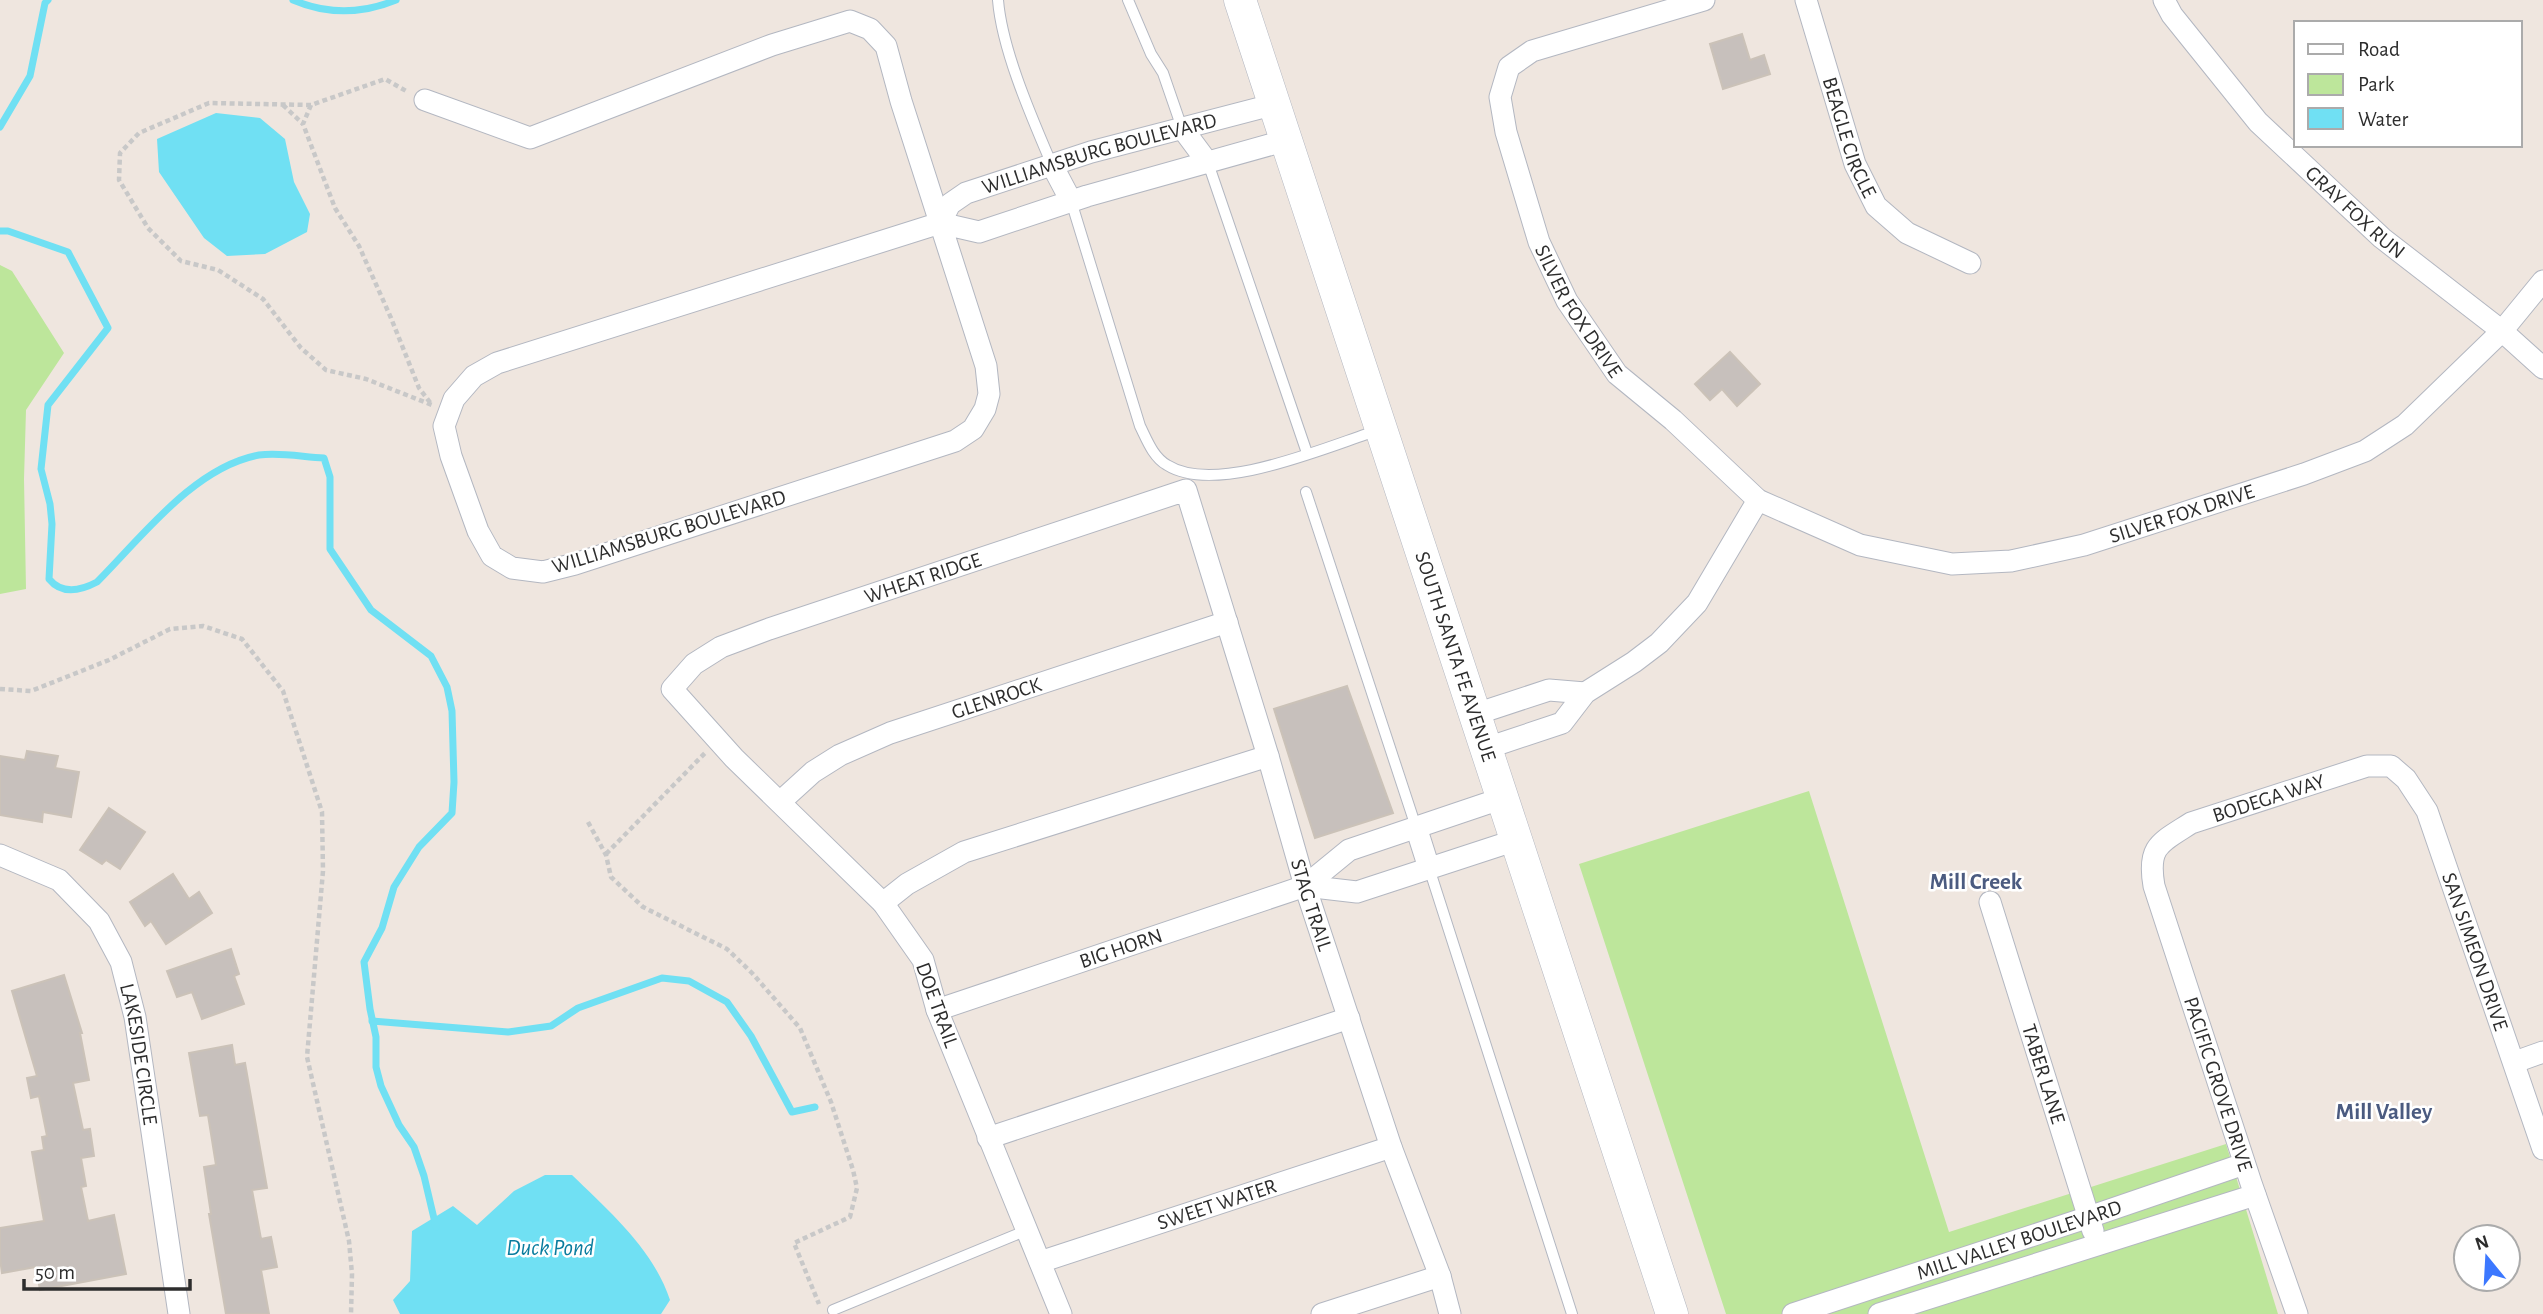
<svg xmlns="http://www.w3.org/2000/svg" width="2543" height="1314" font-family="'Alegreya Sans',sans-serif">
  <rect width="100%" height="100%" fill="#efe6df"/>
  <!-- green -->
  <g fill="#bde69b">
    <path d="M0 265 12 271 64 353 26 410 24 479 26 589 0 594Z"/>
    <path d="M1809 791 1949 1232 2226 1144 2278 1314H1726L1579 864Z"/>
  </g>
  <!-- water -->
  <g fill="#70e0f3">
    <path d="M216 113 260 118 285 139 294 182 310 214 307 232 265 254 227 256 204 238 159 172 157 139Z"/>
    <path d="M545 1175H572C610 1212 653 1249 670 1300L661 1314H400L393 1300 410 1281 412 1231 453 1206 477 1225 514 1191Z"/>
  </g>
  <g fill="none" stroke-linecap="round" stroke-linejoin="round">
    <!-- stream -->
    <g stroke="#70e0f3" stroke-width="7">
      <path d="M293 0C328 15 362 14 396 0"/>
      <path d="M0 127 30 76 45 3 48 0"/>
      <path d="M0 231H8L68 252 108 328 48 405 41 469 50 504 52 524 49 579C62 595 80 591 97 582 142 537 194 467 259 455 280 452 303 457 324 458L330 477V549L371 610 431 656 447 687 452 711 454 782 452 813 419 847 394 887 382 928 364 962 370 1009 376 1037V1067L381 1086 399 1125 414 1147 424 1176 436 1227"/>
      <path d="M372 1021 508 1032 551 1026 578 1008 662 978 689 981 727 1002 751 1036 792 1112 815 1107"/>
    </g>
  </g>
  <!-- building -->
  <g fill="#c7c0bc" stroke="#cbc2b8" stroke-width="2">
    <path d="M1742 34 1750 60 1764 55 1770 74 1723 89 1710 44Z"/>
    <path d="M1730 352 1760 384 1737 406 1722 389 1710 400 1695 384Z"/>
    <path d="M1347 686 1393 813 1315 838 1274 709Z"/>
    <path d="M27 751 58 756 55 768 79 772 71 817 43 812 42 822 0 815V756L25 760Z"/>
    <path d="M109 808 145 832 120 869 106 860 102 864 80 850Z"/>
    <path d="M173 874 189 899 199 892 212 913 166 944 151 921 145 926 130 902Z"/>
    <path d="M231 949 239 974 234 976 244 1004 202 1019 192 992 177 997 167 971Z"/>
    <path d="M64 975 82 1033H80L89 1080 73 1083 83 1130 90 1129 94 1156 81 1158 86 1186 81 1187 88 1221 114 1215 126 1274 40 1290 36 1267 2 1273 0 1259V1228L44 1221 32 1152 44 1150 42 1137 47 1136 39 1096 31 1098 27 1078 37 1076 12 991Z"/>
    <path d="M232 1045 235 1065 245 1063 267 1188 252 1190 261 1239 271 1237 277 1267 261 1270 269 1314H226L209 1214H211L204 1167 216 1165 208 1115 200 1116 189 1053Z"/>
  </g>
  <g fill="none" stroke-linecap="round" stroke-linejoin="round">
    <defs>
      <g id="lane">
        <path d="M998 0C1002 50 1032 118 1052 165"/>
        <path d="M1128 0 1151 54 1163 73 1182 128"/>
        <path d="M1208 163 1307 453"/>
        <path d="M1071 201 1140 426C1147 440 1153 457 1167 465 1216 496 1328 446 1379 430"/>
        <path d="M1306 492 1416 827"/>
        <path d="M1429 868 1572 1314"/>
        <path d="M833 1310 1025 1231"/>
      </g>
      <g id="street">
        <path id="s1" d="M1704 0 1532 51 1509 67 1500 97 1506 132 1539 242 1567 301 1617 374 1673 420 1758 500 1860 545 1952 564 2011 561 2084 545 2304 474 2365 451 2405 425 2502 331 2543 281"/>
        <path id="s2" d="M1806 0 1855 164 1876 206 1907 233 1970 263"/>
        <path id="s3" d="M2164 0 2172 15 2258 122 2382 238 2502 331 2543 368"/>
        <path d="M425 100 530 138 772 45 850 21 870 29 886 46 901 101 986 366 989 394 985 409 973 429 955 441 575 564 543 572 512 568 492 556 478 531 451 456 444 426 454 399 474 376 497 363 940 223 979 232 1087 196 1287 140"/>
        <path d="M1182 128 1208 163"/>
        <path d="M1052 165 1071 201"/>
        <path id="s4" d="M940 223 950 204 966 193 1091 152 1275 104"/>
        <path d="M1476 714 1549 690 1585 693"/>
        <path d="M1487 748 1562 723 1585 693 1634 662 1659 643 1697 603 1758 500"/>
        <path id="s5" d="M780 802 813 772 840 755 890 733 1227 622"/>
        <path d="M1416 827 1429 868"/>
        <path id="s6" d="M0 855 59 880 99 921 121 962 135 1017 179 1314"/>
        <path d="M1305 886 1357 892 1516 840"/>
        <path id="s7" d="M1990 902 2093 1231"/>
        <path d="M883 903 907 884 964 852 1268 756"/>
        <path id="s8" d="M937 1010 1305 886 1349 850 1503 798"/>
        <path d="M2515 1062 2543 1052"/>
        <path d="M988 1138 1349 1018"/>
        <path id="s9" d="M1040 1262 1391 1147"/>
        <path id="s10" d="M1061 1314 937 1010 923 960 883 903 734 758 672 689 694 664 721 647 769 629 1186 490 1268 756 1305 886 1391 1147 1440 1276 1450 1314"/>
        <path d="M1322 1314 1440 1276"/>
        <path id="s11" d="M1793 1314 2089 1217 2244 1164"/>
        <path d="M1879 1314 2255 1195"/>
        <path id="s12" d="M2297 1314 2251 1183 2154 886C2147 846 2160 843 2191 823L2367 766H2391L2406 779 2427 811 2543 1149"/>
      </g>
      <g id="secondary">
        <path id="s13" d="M1240 0 1672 1314"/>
      </g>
    </defs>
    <!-- lane casing -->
    <use href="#lane" stroke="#b3b7c1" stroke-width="12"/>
    <!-- street casing -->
    <use href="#street" stroke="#b3b7c1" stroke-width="23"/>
    <!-- secondary casing -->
    <use href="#secondary" stroke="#b3b7c1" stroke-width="33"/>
    <!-- path -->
    <g stroke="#c8c8c8" stroke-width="4.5" stroke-dasharray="5 3.5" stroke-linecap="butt">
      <path d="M283 105 303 124"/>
      <path d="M311 105 303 124 335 208 359 246 391 318 419 388 432 405 366 379 326 370 301 348 263 299 218 270 181 261 148 228 119 180 120 153 139 133 209 103 311 105 385 79 408 92"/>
      <path d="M0 689 31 691 109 660 170 629 203 626 242 639 283 691 322 812 323 871 307 1057 349 1241 352 1274 351 1314"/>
      <path d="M588 822 606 855 611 877 643 907 727 949 752 973 800 1028 831 1102 853 1170 857 1188 850 1217 794 1243 819 1304"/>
      <path d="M606 854 705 753"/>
    </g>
    <!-- lane -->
    <use href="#lane" stroke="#fff" stroke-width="10"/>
    <!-- street -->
    <use href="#street" stroke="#fff" stroke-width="21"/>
    <!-- secondary -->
    <use href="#secondary" stroke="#fff" stroke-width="32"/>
  </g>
  <g text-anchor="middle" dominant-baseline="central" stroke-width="5" stroke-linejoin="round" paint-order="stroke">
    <!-- street labels -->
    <g font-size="21" fill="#2d2d2d" stroke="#fff">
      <text stroke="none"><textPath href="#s2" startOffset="144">BEAGLE CIRCLE</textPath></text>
      <text stroke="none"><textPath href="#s4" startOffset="180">WILLIAMSBURG BOULEVARD</textPath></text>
      <text stroke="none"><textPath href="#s3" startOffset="287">GRAY FOX RUN</textPath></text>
      <text stroke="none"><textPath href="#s1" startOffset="469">SILVER FOX DRIVE</textPath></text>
      <text stroke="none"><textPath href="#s1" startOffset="1174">SILVER FOX DRIVE</textPath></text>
      <text transform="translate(669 532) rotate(-17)">WILLIAMSBURG BOULEVARD</text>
      <text stroke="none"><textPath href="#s10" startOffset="1029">WHEAT RIDGE</textPath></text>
      <text stroke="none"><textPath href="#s13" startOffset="691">SOUTH SANTA FE AVENUE</textPath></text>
      <text stroke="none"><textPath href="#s5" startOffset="243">GLENROCK</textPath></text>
      <text stroke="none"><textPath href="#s12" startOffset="614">BODEGA WAY</textPath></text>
      <text stroke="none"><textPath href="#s10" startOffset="1740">STAG TRAIL</textPath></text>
      <text stroke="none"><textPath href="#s8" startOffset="194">BIG HORN</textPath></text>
      <text stroke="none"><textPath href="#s12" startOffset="948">SAN SIMEON DRIVE</textPath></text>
      <text transform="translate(937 1005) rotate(70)">DOE TRAIL</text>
      <text stroke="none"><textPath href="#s6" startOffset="262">LAKESIDE CIRCLE</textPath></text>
      <text stroke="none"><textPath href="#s7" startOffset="180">TABER LANE</textPath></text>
      <text transform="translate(2218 1084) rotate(72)">PACIFIC GROVE DRIVE</text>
      <text stroke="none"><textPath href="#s9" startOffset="186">SWEET WATER</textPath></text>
      <text stroke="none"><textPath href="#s11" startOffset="238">MILL VALLEY BOULEVARD</textPath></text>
    </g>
    <!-- neighbourhood labels -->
    <g font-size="23" font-weight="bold" fill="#4b5b80" stroke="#fff">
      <text x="1976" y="882">Mill Creek</text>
      <text x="2384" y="1112">Mill Valley</text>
    </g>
    <!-- water labels -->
    <g font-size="23" font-style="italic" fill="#097c9e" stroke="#fff">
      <text x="550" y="1248">Duck Pond</text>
    </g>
  </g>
  <!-- legend -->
  <rect x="2294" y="21" width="228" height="126" fill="#ffffff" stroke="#ababab" stroke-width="2"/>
  <rect x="2308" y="44" width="35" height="10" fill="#ffffff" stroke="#ababab" stroke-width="2"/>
  <text x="2358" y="56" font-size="21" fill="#2d2d2d">Road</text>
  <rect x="2308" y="74" width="35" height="21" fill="#bde69b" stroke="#ababab" stroke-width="2"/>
  <text x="2358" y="91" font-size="21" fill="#2d2d2d">Park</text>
  <rect x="2308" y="108" width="35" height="21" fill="#70e0f3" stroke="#ababab" stroke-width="2"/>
  <text x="2358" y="126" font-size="21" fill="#2d2d2d">Water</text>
  <!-- north arrow -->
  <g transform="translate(2487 1258) rotate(342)"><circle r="33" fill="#ffffff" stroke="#ababab" stroke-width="2"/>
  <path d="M0-5L12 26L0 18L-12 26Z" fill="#3c78ff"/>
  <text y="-10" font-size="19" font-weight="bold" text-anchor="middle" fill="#2d2d2d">N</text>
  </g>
  <!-- scale -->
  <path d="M24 1279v10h166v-10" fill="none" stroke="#2d2d2d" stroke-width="3.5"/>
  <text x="35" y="1279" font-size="21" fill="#2d2d2d" stroke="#ffffff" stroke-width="5" paint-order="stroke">50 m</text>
</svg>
